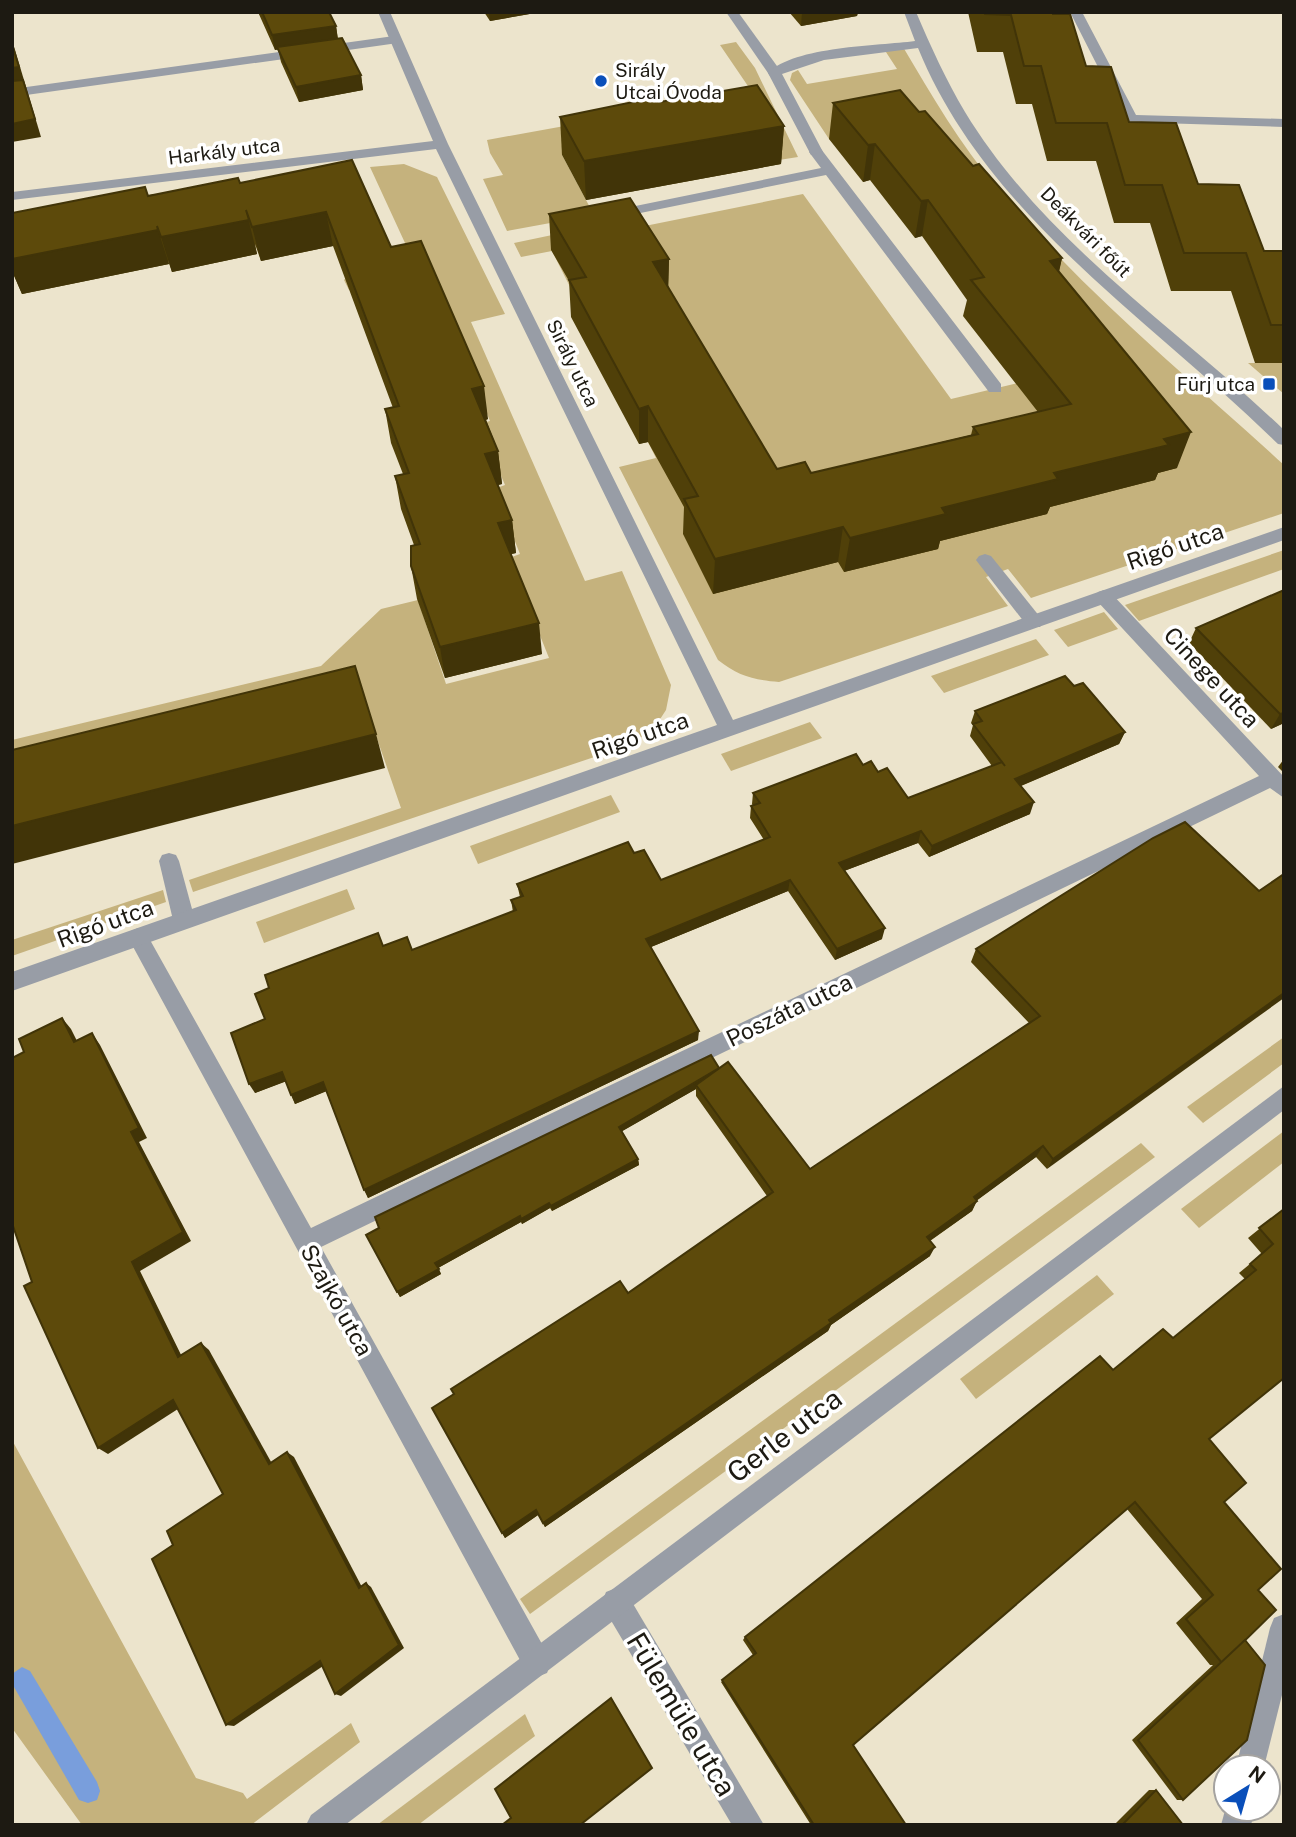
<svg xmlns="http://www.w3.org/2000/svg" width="1296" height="1837" font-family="'Public Sans',sans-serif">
  <rect width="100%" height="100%" fill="#ece4cc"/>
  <!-- green -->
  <g fill="#c5b27d">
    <path d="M736 42 755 68 798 157 779 160 562 155 594 215 507 231 483 179 503 175 490 153 487 140 752 92 720 45Z"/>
    <path d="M903 47C932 96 960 144 997 188 1081 290 1187 376 1284 465V513L1031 598 1008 569 986 577 1008 606 779 682C754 680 738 676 718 660L619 467 656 458 552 251 521 257 514 243 600 225 605 234 803 194 951 399 1101 363 829 139 790 80 792 73 798 70 807 84 897 69 884 49Z"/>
    <path d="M404 164 437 177 505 314 471 322 585 581 622 571 671 685 666 710 653 730 627 746 193 892 189 880 401 808 364 701 12 789V740L321 666 381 609 418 600 446 684 549 658 509 558 520 554 494 489 505 485 479 424 490 421 426 267 349 290 344 280 351 272 411 256 370 167Z"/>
    <path d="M1248 363H1284V394Z"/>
    <path d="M1284 550V569L1139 621 1125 605Z"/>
    <path d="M1104 612 1118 629 1068 647 1054 630Z"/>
    <path d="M1036 639 1049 655 944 693 931 676Z"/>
    <path d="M810 722 822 738 731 771 721 754Z"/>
    <path d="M611 795 620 812 478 864 470 846Z"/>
    <path d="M347 889 355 909 264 943 256 922Z"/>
    <path d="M163 890 166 902 12 956V940Z"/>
    <path d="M1284 1037V1063L1203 1123 1187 1107Z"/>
    <path d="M1284 1131V1162L1199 1228 1181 1209Z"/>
    <path d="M1141 1143 1155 1157 530 1614 520 1599Z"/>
    <path d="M1097 1275 1114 1294 976 1399 960 1379Z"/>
    <path d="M12 1440 196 1778 243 1793 247 1799 351 1723 360 1742 251 1825H82L12 1728Z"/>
    <path d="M525 1714 535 1736 418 1825H377Z"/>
  </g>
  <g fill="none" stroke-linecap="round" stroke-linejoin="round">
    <!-- stream -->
    <path fill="#799edc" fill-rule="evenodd" d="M22 1667 30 1671 97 1782 100 1791 97 1800 88 1803 79 1800 14 1687 12 1674Z"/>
    <!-- lane -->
    <g fill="#989da6" fill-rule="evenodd">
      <path d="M726 12H738L782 73 780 76H770Z"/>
      <path d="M1070 12H1082L1136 115 1284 119V127L1126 122Z"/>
      <path d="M394 36 400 40 398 43 12 97V89Z"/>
      <path d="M811 149H821L1001 384V392H989L826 175 611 219 604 215 611 211 821 168 809 152Z"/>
      <path d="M985 554 991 556 1040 617 1043 622 1040 627H1028L979 564 976 560 979 556Z"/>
      <path d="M1104 590 1110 592 1284 777V798L1270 788 321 1247 547 1653 551 1663 547 1673 537 1677 527 1673 131 943 127 937 131 931 138 928 145 931 311 1228 1259 776 1098 602 1095 597 1098 592Z"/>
      <path d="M169 853 176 855 179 861 195 920 191 926 184 929 177 926 173 920 159 861 162 855Z"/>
      <path d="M616 1588 626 1592 764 1825H732L606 1612 602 1602 606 1592Z"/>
      <path d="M1284 1614V1687L1264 1767H1236L1270 1628 1274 1618Z"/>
      <path d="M1226 1807 1255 1809 1251 1825H1221Z"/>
    </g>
    <!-- street -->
    <g fill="#989da6" fill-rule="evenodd">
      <path d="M378 12H390L448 144 733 720 1284 527V540L12 991V972L717 725 436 149 12 200V192L433 141Z"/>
      <path d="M904 12H916C931 47 946 80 965 112 1044 242 1176 327 1284 430V445L1278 444C1153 321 987 217 918 48L824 60 782 74 823 152 811 155 768 73C795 46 878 46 915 41Z"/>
      <path d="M1284 1086V1110L345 1825H306L311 1815Z"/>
    </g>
  </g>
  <!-- wall -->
  <g fill="#504009">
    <path d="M258 12H329L336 26 338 39 361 75 363 90 299 102 281 62 278 49 275 50Z"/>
    <path d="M484 12H541L490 21Z"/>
    <path d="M789 12H858L857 16 801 26Z"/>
    <path d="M968 12H1053L1086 66 1129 122 1198 184 1264 251H1284V363H1255L1231 291H1171L1150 223H1114L1096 161H1047L1032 104H1016L1003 52H977Z"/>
    <path d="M660 102 784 126 781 164 586 200 562 155 560 117Z"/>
    <path d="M833 103 919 112 973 166 1062 258 1059 272 1177 468 1158 473 1155 480 1050 507 1047 514 940 541 938 549 844 572 838 562 713 594 683 534 684 507 648 442 639 444 571 317 569 281 551 250 549 214 669 259 668 288 777 469 811 473 971 435 973 427 1038 412 963 316 967 300 922 236 915 238 870 180 863 182 829 139Z"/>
    <path d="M352 160 391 247 488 419 486 420 498 451 502 484 498 485 512 520 516 553 511 554 542 654 445 678 417 599 411 566 414 545 401 509 395 476 403 474 391 443 385 409 393 408 333 246 261 261 255 244 257 254 172 272 168 260 169 264 22 294 12 271V213L240 183Z"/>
    <path d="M1284 590V723L1271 729 1189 643 1196 628Z"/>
    <path d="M1074 686 1125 732 1119 744 1021 786 1030 814 929 857 918 843 844 871 882 939 835 960 788 891 651 947 698 1040 368 1198 326 1091 295 1104 286 1081 255 1093 265 1019 383 946 412 950 513 912 511 900 520 897 517 884 634 853 661 880 764 840 750 818 751 806H753L752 804 753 793 863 765 878 772 908 798 992 766 970 736 973 725 971 723 975 711Z"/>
    <path d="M1284 759V773L1278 767Z"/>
    <path d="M1259 891 1047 1169 1036 1157 977 1200 972 1211 930 1241V1256L831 1325 828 1331 545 1527 538 1515 505 1538 432 1408 628 1293 767 1196 696 1096V1089L622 1131 638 1159 639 1165 552 1211 550 1208 522 1224 521 1222 438 1268 441 1274 400 1297 366 1235 719 1068 810 1169 1029 1023 971 962 976 949Z"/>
    <path d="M1284 1209V1378L1209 1439 1224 1502 1258 1590 1245 1640 1183 1800H1177L1132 1740 1213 1665H1210L1176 1623 1202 1599 1127 1509 853 1745 906 1825H811L721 1682 753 1655 743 1640 745 1637 1113 1370 1173 1338 1245 1279 1239 1273 1262 1254 1248 1238Z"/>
    <path d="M1149 1790H1156L1183 1825H1114Z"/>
  </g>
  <!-- shaded-wall -->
  <g fill="#413408">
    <path d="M489 12H541L490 21Z"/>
    <path d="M802 12H858L857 16 801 26Z"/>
    <path d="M336 26 338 41 275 50 272 35Z"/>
    <path d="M12 40 41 137 12 142Z"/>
    <path d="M361 75 363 90 299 102 296 87Z"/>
    <path d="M784 126 781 164 586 200 584 161Z"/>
    <path d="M875 144 870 180 863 182 868 145Z"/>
    <path d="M928 200 922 236 915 238 921 201Z"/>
    <path d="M246 210 257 254 172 272 161 237Z"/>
    <path d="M326 212 333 246 261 261 252 227Z"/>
    <path d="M158 230 169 264 22 294 12 271V259Z"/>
    <path d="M1062 258 1053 295 1050 261Z"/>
    <path d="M669 259 668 295 653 262Z"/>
    <path d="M484 386 488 419 477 422 472 389Z"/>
    <path d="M648 406V442L639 444V409Z"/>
    <path d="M1191 432 1177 468 1158 473 1155 480 1050 507 1047 514 940 541 938 549 844 572 850 538 1164 439Z"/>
    <path d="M498 451 502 484 489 487 485 454Z"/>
    <path d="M512 520 516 553 502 556 498 523Z"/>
    <path d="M843 527 838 562 713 594 715 559Z"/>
    <path d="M539 623 542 654 445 678 440 647Z"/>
    <path d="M1284 713V723L1271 729 1280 714Z"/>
    <path d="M1125 732 1119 744 1011 790 1015 779Z"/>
    <path d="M376 734 385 768 12 864V826Z"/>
    <path d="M1034 802 1030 814 929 857 932 846Z"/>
    <path d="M921 831 918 843 836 874 839 863Z"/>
    <path d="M790 880 788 891 646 949V939Z"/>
    <path d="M885 928 882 939 835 960 837 949Z"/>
    <path d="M1284 993V998L1047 1169 1053 1159Z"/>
    <path d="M62 1018 71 1029 83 1053 74 1042Z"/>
    <path d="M699 1031 698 1040 368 1198 364 1190Z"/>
    <path d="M92 1033 100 1045 147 1138 139 1142 191 1241 140 1271 186 1365 178 1357 132 1262 131 1132Z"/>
    <path d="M719 1069 696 1085V1089L619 1133V1127Z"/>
    <path d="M282 1072 287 1081 255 1093 249 1084Z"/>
    <path d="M323 1082 327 1091 295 1104 291 1095Z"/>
    <path d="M1043 1146 1036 1157 968 1207 974 1197Z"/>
    <path d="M638 1159 639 1165 552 1211 551 1206Z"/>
    <path d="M977 1201 972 1211 922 1246 927 1237Z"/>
    <path d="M549 1203 550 1208 522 1224 521 1219Z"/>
    <path d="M520 1216 521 1222 438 1268 435 1263Z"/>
    <path d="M935 1247 930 1256 831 1325 828 1331 545 1527 543 1523 829 1320Z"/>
    <path d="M439 1269 441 1274 400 1297 397 1292Z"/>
    <path d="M201 1343 209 1350 275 1469 269 1464Z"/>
    <path d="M173 1400 181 1407 108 1454 98 1448Z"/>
    <path d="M287 1452 294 1457 364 1591 359 1588Z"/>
    <path d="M536 1510 538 1515 505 1538 502 1533Z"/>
    <path d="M366 1583 371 1587 404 1648 341 1696 335 1694Z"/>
    <path d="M320 1661 326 1664 234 1726 226 1725Z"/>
  </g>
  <!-- building -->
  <g fill="#5d4a0b" stroke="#413408" stroke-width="2">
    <path d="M262 12H329L336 26 272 35Z"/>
    <path d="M984 12H1053V14H1070L1086 66 1111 67 1129 122 1176 123 1198 184 1239 185 1264 251H1284V325H1271L1246 253H1184L1162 185H1125L1107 123H1056L1041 66H1024L1011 15 985 14Z"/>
    <path d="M342 38 361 75 296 87 277 47Z"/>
    <path d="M12 44 19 67 12 68Z"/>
    <path d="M23 80 35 119 12 124V81Z"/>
    <path d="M757 85 784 126 584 161 560 117 657 97 660 102Z"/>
    <path d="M900 90 919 112 925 111 973 166 979 164 1062 258 1050 261 1191 432 1164 439 1169 445 1054 473 1058 479 942 508 946 514 850 538 843 527 715 559 684 499 698 496 648 406 639 409 569 280 586 277 549 214 630 198 669 259 653 262 777 469 805 462 811 473 978 434 973 427 1071 404 971 280 984 277 928 200 921 201 875 144 868 145 833 103Z"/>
    <path d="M352 160 391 247 421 241 484 386 472 389 498 451 485 454 512 520 498 523 539 623 440 647 411 566V546L420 544 395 476 409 473 385 409 399 406 326 212 252 227 246 210 249 220 161 237 157 226 158 230 12 259V213L145 187 148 196 238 178 240 183Z"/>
    <path d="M1284 590V713L1280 714 1196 628Z"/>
    <path d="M355 666 376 734 12 826V750Z"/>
    <path d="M1065 676 1074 686 1083 683 1125 732 1015 779 1034 802 932 846 921 831 839 863 885 928 837 949 790 880 646 939 699 1031 364 1190 323 1082 291 1095 282 1072 249 1084 231 1033 265 1019 255 994 269 988 265 975 378 933 383 946 407 937 412 950 516 910 511 900 523 896 517 884 628 842 634 853 644 850 661 880 770 837 751 806 760 803 753 793 856 754 863 765 871 761 878 772 887 768 908 798 1002 762 1005 766 973 724 982 721 975 711Z"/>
    <path d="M1185 822 1259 891 1284 874V993L1053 1159 1043 1146 974 1197 977 1201 927 1237 935 1247 829 1320 831 1323 543 1523 536 1510 502 1533 432 1408 454 1394 451 1389 620 1281 628 1293 773 1192 696 1085 728 1062 810 1169 1040 1016 976 949 1153 838Z"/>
    <path d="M62 1018 74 1042 92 1033 139 1128 131 1132 183 1232 132 1262 178 1357 201 1343 269 1464 287 1452 359 1588 366 1583 399 1645 335 1694 320 1661 226 1725 152 1559 173 1545 167 1531 223 1494 173 1400 98 1448 24 1286 32 1282 12 1223V1058L24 1052 19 1039Z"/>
    <path d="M711 1055 719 1068 619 1127 638 1159 551 1206 549 1203 521 1219 520 1216 435 1263 439 1269 397 1292 366 1235 379 1228 375 1217Z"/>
    <path d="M1284 1209V1378L1209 1439 1246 1483 1224 1502 1281 1569 1258 1590 1276 1610 1222 1663 1186 1619 1213 1595 1135 1502 853 1745 906 1825H814L722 1680 756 1653 745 1637 1100 1356 1113 1370 1163 1329 1173 1338 1256 1270 1250 1264 1273 1244 1259 1228Z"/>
    <path d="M1245 1640 1265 1665 1247 1740 1183 1800 1138 1740Z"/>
    <path d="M611 1698 652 1768 580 1825H502L511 1818 495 1789Z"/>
    <path d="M1156 1790 1183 1825H1122Z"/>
  </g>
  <!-- markers -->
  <g fill="#0a4fba" stroke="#fff" stroke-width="2.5">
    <circle cx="601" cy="81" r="7"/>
    <rect x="1262" y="377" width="14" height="14" rx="3.5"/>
  </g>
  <g text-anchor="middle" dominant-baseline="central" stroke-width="7" stroke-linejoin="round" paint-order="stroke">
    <!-- far-poi labels -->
    <g font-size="19" fill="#1d1a12" stroke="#fff" text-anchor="start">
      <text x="615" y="70">Sirály<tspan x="615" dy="22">Utcai Óvoda</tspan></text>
      <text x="1255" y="384" text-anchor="end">Fürj utca</text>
    </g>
    <!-- far-street labels -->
    <g font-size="19" fill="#1d1a12" stroke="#fff">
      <text transform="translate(224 151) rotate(-7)">Harkály utca</text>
      <text transform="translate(1086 232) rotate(45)">Deákvári főút</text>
      <text transform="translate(573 363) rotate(64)">Sirály utca</text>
    </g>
    <!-- street labels -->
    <g font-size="23" fill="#1d1a12" stroke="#fff">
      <text transform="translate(1175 546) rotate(-19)">Rigó utca</text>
      <text transform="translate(1212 677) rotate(47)">Cinege utca</text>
      <text transform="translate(640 735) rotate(-19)">Rigó utca</text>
      <text transform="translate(105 923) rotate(-20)">Rigó utca</text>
      <text transform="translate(789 1010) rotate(-26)">Poszáta utca</text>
      <text transform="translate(337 1300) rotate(61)">Szajkó utca</text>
    </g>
    <!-- near-street labels -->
    <g font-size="28" fill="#1d1a12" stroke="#fff">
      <text transform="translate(784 1435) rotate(-37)">Gerle utca</text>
      <text transform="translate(682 1714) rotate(59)">Fülemüle utca</text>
    </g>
  </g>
  <!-- border -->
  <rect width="1296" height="1837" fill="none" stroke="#1d1a12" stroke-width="28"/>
  <!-- north arrow -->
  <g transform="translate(1247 1788) rotate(37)"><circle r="33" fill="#ffffff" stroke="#a5a3a0" stroke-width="2"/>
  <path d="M0-5L12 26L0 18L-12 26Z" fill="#0a4fba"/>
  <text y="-10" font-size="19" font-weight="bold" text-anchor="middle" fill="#1d1a12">N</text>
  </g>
</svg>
